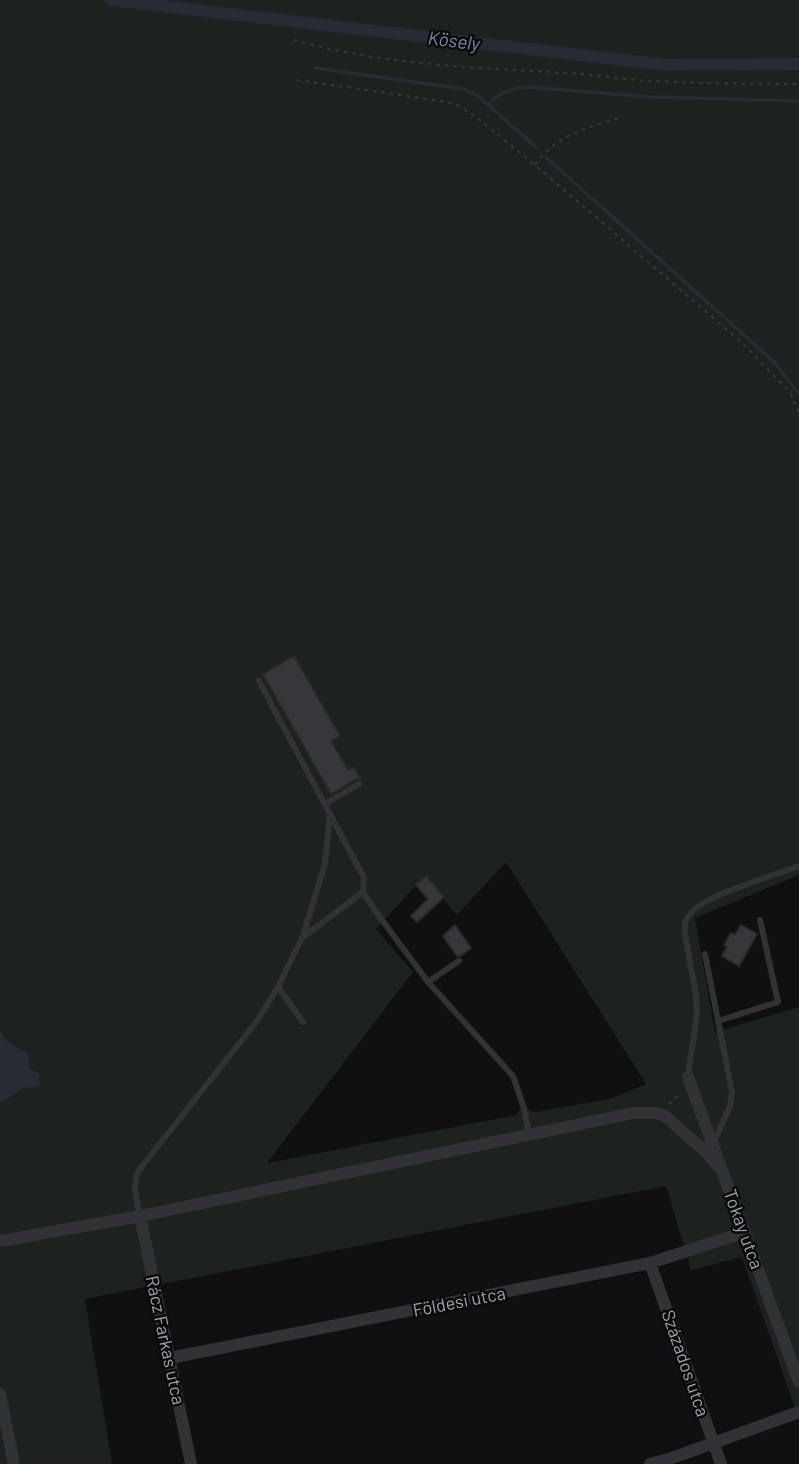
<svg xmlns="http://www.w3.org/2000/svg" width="799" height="1464" font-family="Barlow,sans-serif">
  <rect width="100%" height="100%" fill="#100f11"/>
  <!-- green -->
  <path fill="#1c231e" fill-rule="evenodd" d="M0 0H799V875L695 918 715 1032 799 1007V1419L742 1257 691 1270 666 1186 85 1299 112 1464H0ZM506 862 646 1084 610 1099 536 1112 529 1110 528 1107 520 1108 517 1115 267 1163 413 972 376 929 424 877 457 915Z"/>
  <!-- water -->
  <path fill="#262b34" d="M0 1031 7 1041 28 1054 29 1068 39 1074 40 1087 23 1088 6 1100 0 1101Z"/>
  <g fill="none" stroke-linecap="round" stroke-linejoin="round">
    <!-- stream -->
    <g stroke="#262b34" stroke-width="3.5">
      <path d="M315 68 464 89 478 96 536 147"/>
      <path d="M488 105C499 93 511 88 528 87L651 97 799 101"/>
      <path d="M547 158 775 363 799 394"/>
    </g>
    <!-- canal -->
    <path stroke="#262b34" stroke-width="12" d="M111 0 666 65 799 64"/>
  </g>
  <!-- building -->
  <g fill="#37373b" stroke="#2a292d" stroke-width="2">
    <path d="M294 656 340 736 331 741 348 770 354 767 360 779H356L331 794 263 674Z"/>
    <path d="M426 876 444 897 417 922 411 916 428 899 416 885Z"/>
    <path d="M455 925 471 948 460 956H457L443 936Z"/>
    <path d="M741 925 757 934 739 966 722 956 727 947 724 945 731 933 735 935Z"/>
  </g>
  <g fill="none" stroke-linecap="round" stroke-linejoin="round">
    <!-- path -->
    <g stroke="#37373d" stroke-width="2" stroke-dasharray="3.5 5" stroke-linecap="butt">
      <path d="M294 40C384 65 477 68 569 73 598 75 626 80 655 81 703 84 751 83 799 84"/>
      <path d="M297 80 448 102 459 106 475 116 535 165 740 341 790 392 799 413"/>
      <path d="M535 165C555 135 589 127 623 117"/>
      <path d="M669 1104 680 1094"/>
    </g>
    <!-- lane -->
    <g stroke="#313136" stroke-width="6">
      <path d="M325 804 359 784"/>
      <path d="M363 892 374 909 428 982 513 1076 524 1108 529 1135"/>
      <path d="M303 936 325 864 330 814"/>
      <path d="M705 954 732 1092 730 1106 714 1142"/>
      <path d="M428 982 459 961"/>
      <path d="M278 987 303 1022"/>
      <path d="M718 1021 778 1002 760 920"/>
      <path d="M688 1076 697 1015 696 996 685 934C684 926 685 919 691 913 707 894 773 876 799 866"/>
      <path d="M140 1216C137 1200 131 1185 139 1170L257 1021 278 987 302 938 363 892 364 878 259 681"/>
    </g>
    <!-- street -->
    <g stroke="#313136" stroke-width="12">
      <path d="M688 1077 799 1382"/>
      <path d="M140 1216 191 1464"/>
      <path d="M0 1241 140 1216 633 1113H656L665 1116 707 1153 722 1171"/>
      <path d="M650 1263 721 1464"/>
      <path d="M170 1358 650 1263 745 1232"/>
      <path d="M0 1394 14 1464"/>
      <path d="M650 1464 672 1458 799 1412"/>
    </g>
  </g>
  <g text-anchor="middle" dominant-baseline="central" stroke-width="5" stroke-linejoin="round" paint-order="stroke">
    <!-- street labels -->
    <g font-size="18" fill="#a1a3b1" stroke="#0b0b0c">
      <text transform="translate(744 1229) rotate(70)">Tokay utca</text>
      <text transform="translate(459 1301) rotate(-11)">Földesi utca</text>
      <text transform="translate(166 1340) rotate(78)">Rácz Farkas utca</text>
      <text transform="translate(686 1363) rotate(71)">Százados utca</text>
    </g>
    <!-- water labels -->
    <g font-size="19" font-style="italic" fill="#778aad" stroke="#0b0b0c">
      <text transform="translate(454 40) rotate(7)">Kösely</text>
    </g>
  </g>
</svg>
